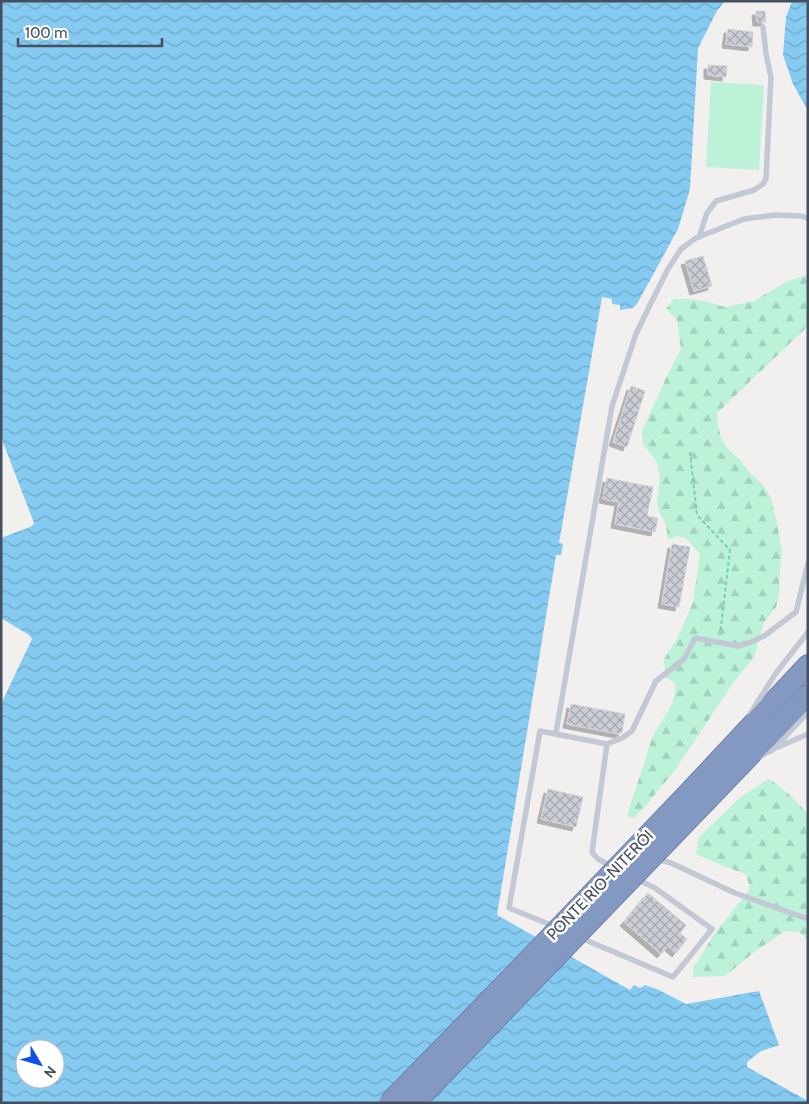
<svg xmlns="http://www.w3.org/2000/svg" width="809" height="1104" font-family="Cabin,sans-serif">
  <defs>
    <pattern id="forest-firs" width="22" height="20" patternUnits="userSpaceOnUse" patternTransform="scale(1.25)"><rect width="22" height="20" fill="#bbf2d8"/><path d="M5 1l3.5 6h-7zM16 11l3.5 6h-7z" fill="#a2d1bc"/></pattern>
    <pattern id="water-waves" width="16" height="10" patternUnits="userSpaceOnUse" patternTransform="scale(1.25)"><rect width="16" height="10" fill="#85cbf1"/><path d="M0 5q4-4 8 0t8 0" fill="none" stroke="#6fa7c6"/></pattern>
    <pattern id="building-cross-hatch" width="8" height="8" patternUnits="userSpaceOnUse" patternTransform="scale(1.25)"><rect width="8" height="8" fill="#cbcdd5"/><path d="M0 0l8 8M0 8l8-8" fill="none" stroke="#a7a9b0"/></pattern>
    <filter id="shadow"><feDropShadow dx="-4" dy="4" stdDeviation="0" flood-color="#0004"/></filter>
  </defs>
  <rect width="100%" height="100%" fill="#f2efef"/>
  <!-- green -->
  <path fill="#bbf2d8" d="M711 82 764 85 759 170 706 167Z"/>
  <!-- forest -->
  <g fill="url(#forest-firs)">
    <path d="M808 275V326L717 413 718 425 721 438 727 448 741 461 747 470 763 485 771 498 777 523 782 552 779 582 780 590 776 607 764 622 754 657 733 683 675 770 648 803 634 818 627 816C632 799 637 784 643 767 646 759 648 749 651 741 659 722 677 706 675 684L665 676 664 659 678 637 693 602 700 554 686 538 676 536 668 540 666 524 660 514 657 503 660 479 657 462 643 444 642 431 666 378 681 349 677 320 666 309 674 299H688L704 301 725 307 754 301 788 281Z"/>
    <path d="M769 779C781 787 800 803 808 815V941L799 932 785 931 753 953 725 976 693 977V968L715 933 750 889 746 874 726 867 696 854 699 837 741 797Z"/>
  </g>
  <!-- water -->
  <g fill="url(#water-waves)" fill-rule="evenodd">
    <path d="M1 1H725L717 11 698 48 690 189 678 229 637 304 633 308 620 310V305L612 304V299L602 297 559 543 563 544 561 555H556L497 915 630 990 634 985 640 988 645 985 659 990 686 1004 759 991 779 1045 761 1051 747 1062V1067L808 1101V1103H1V704L32 639 29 635 1 618V538L30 527 33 525 34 523 1 437ZM25 1049H55V1079H25Z"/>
    <path d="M792 1H808V111L793 84 783 55 786 17Z"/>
  </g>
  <!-- building -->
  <g fill="url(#building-cross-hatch)" stroke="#d3d4db" filter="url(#shadow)">
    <path d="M756 11H765L766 22H757Z"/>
    <path d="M728 29 753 32 752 47 726 44Z"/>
    <path d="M708 65 727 66 726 77 708 75Z"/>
    <path d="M703 256 712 286 694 291 685 261Z"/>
    <path d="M631 386 645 391 627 447 613 442Z"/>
    <path d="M607 478 653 487 647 516 658 518 655 532 615 524 619 502 603 499Z"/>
    <path d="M672 544 690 547 679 607 662 604Z"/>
    <path d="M571 704 625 714 622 732 619 734 567 724Z"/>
    <path d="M548 789 583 797 576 827 541 819Z"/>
    <path d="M648 893 686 925 680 933 687 939 676 953 668 946 661 954 624 922Z"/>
  </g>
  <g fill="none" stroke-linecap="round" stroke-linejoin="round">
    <defs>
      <g id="highway">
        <path d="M693 788 808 665"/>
        <path d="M707 800 808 695"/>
      </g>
    </defs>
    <!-- highway casing -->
    <use href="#highway" stroke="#6f84ad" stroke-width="22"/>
    <!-- path -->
    <path stroke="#71d2b0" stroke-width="2" stroke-dasharray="4 2.5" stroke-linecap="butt" d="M690 452 697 515 730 550 720 635"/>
    <!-- lane -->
    <g stroke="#c2c9d5" stroke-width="5.5">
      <path d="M699 237 707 213 716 201 754 190 763 184 766 178 771 77 766 54 763 27"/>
      <path d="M750 714 776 673 808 632"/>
      <path d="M556 733 612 406 636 334 650 305 668 269 681 249 696 238 744 219 775 215 801 216 808 218"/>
      <path d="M778 747 808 734"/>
      <path d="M759 757 774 749 808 712"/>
      <path d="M657 859 671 863 735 893 808 919"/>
      <path d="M613 867 598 859 592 852 607 744 622 738 632 731 656 681 684 659 695 638 738 646 751 642 764 636 796 612 808 563"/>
      <path d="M556 927 509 908 540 731 607 744"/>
      <path d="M581 938 673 977 712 929 655 888 637 879"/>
    </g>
    <!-- highway -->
    <use href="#highway" stroke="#8499c1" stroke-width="20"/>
    <defs>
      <g id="highway-bridge">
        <path d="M389 1103 512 977 693 788"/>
        <path d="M415 1103 707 800"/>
      </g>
    </defs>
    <!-- highway-bridge casing -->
    <use href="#highway-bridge" stroke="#6f84ad" stroke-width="22" stroke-linecap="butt"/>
    <!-- highway-bridge -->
    <use href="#highway-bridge" stroke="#8499c1" stroke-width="20"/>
  </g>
  <g text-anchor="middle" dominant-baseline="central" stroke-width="5" stroke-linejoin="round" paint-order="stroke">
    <!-- street labels -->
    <g font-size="16" fill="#464f5e" stroke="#fff">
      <text transform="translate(600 885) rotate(-46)">PONTE RIO-NITERÓI</text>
    </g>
  </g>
  <!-- border -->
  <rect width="809" height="1104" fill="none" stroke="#464f5e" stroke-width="5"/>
  <!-- north arrow -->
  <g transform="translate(40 1064) rotate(128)"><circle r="24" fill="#ffffff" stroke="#b5b9bf"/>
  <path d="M0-4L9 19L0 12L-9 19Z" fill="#0f50ec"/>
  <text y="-8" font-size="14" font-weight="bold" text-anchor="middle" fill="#464f5e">N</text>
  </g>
  <!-- scale -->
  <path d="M18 38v8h144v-8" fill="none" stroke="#464f5e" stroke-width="2.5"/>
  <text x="25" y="38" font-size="15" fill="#464f5e" stroke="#ffffff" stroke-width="4" paint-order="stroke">100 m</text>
</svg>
